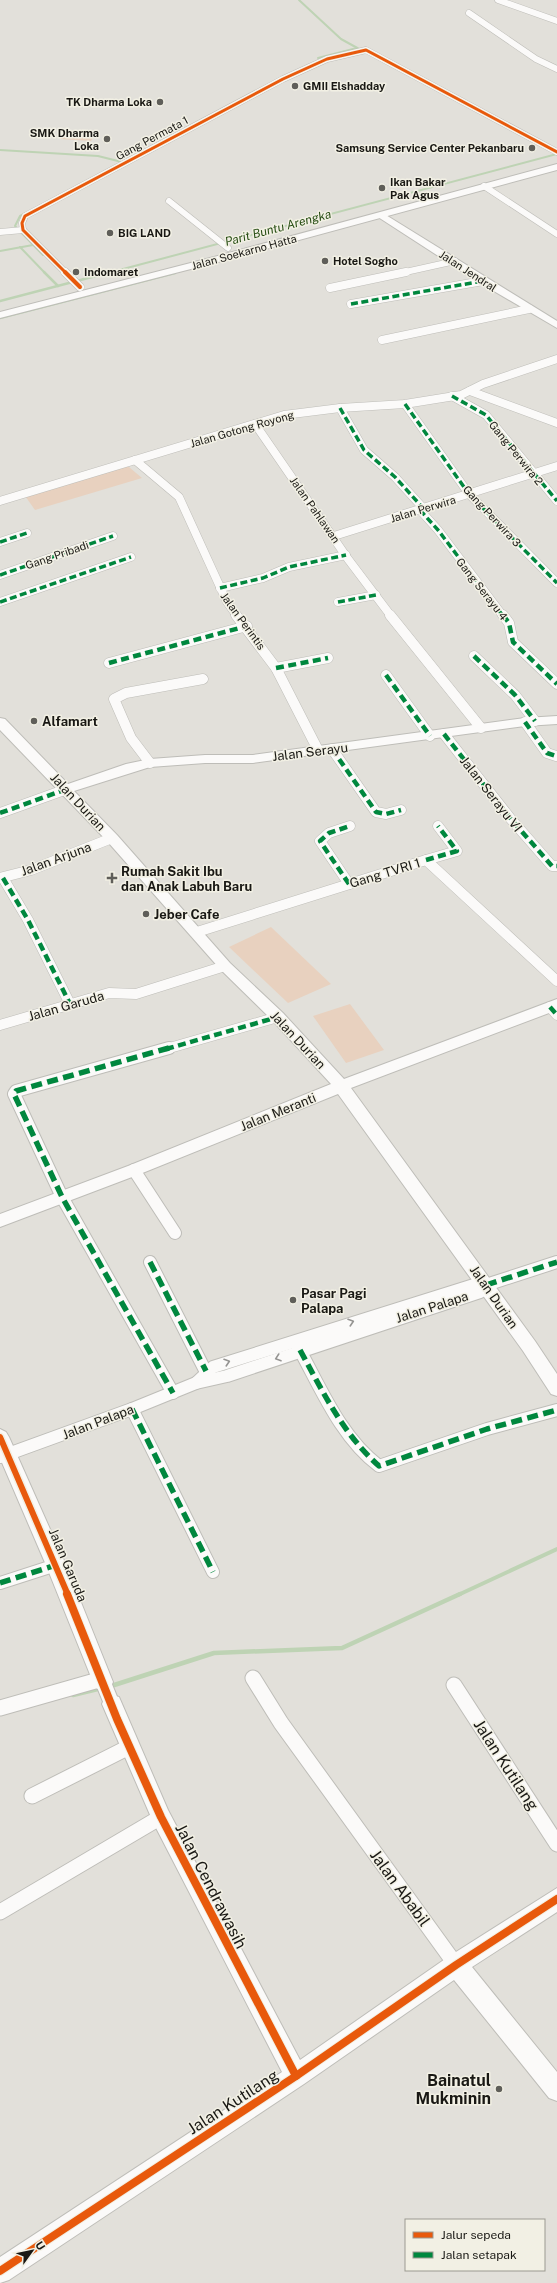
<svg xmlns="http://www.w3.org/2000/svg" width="557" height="2283" font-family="'Public Sans',sans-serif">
  <rect width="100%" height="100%" fill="#e2e0da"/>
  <!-- green -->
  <g fill="#e8d1bf">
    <path d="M64 132 95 134 91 141 60 139Z"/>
    <path d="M123 462 142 478 35 510 23 493Z"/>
    <path d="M271 927 331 984 288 1003 229 947Z"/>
    <path d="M350 1004 384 1050 346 1063 313 1016Z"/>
  </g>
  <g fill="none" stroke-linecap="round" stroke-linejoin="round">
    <!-- stream-far3 -->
    <g stroke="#bed3b4" stroke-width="2">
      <path d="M299 0 341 39 361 50"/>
      <path d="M318 58 357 48"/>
      <path d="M0 150 98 156 122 162"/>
      <path d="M26 213 20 216 15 226 43 255"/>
      <path d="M20 247 45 273"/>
      <path d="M0 251 33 245"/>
      <path d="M108 273 557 154"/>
    </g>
    <!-- stream-far2 -->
    <g stroke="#bed3b4" stroke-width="2.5">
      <path d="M44 272 58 286"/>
      <path d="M0 301 111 272"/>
      <path d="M0 318 175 273"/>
    </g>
    <!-- stream-far1 -->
    <path stroke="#bed3b4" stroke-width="4" d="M458 1595 557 1549"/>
    <!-- stream -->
    <g stroke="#bed3b4" stroke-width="4.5">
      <path d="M108 1687 214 1653 342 1648 460 1594"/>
      <path d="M73 1695 102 1688"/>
    </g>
    <defs>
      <g id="street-far4">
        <path d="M498 0 557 21"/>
        <path d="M469 13 536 59 557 69"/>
        <path d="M484 186 557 234"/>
        <path d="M169 201 228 248"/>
        <path d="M0 232 23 230"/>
        <path d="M66 273 23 230 22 223 25 216 283 79 327 59 366 50 557 152"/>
        <path d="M401 273 455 261"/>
      </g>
      <g id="street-far3">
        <path d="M65 272 80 287"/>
        <path d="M330 288 406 272"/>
        <path d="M351 304 483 281"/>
        <path d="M382 340 529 309"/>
        <path d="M470 391 557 423"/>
        <path d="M452 396 486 415 557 501"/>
        <path d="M405 404 469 494 557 583"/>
        <path d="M340 408 364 450 395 477 423 508"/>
        <path d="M255 424 348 559 391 616"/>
        <path d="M135 460 179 497 227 602 237 616"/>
        <path d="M0 501 284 415 340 408 405 404 461 395 483 384 557 359"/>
        <path d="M420 510 438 530 503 616"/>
        <path d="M334 536 557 466"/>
        <path d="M0 542 27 533"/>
        <path d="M0 575 113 536"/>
        <path d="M220 588 263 578 289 567 346 555"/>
        <path d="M0 602 131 557"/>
        <path d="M338 602 376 595"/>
      </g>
      <g id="street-far2">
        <path d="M236 615 276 668 318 750"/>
        <path d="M390 615 481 728"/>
        <path d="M503 615 509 623 513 642 557 684"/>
        <path d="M474 656 515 695 535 721"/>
        <path d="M109 663 247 626"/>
        <path d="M276 668 328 658"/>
        <path d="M386 675 430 736"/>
        <path d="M525 722 547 753 556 756"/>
        <path d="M444 734 510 818 552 866H557"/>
        <path d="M332 749 376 812 386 814 401 810"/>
        <path d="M150 763 131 738 114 699 126 693 203 679"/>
        <path d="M0 813 67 789"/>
        <path d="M426 860 457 851 438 826"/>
        <path d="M0 878 31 870 112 838"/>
        <path d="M3 878 28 920 70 1004"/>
        <path d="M349 884 320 841 329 833 350 826"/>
        <path d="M197 932 426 860 557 981"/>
        <path d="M550 1007 557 1015"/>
        <path d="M0 1025 109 993 136 994 225 966"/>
        <path d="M166 1049 278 1017"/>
      </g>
      <g id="street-far1">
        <path d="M169 1048 16 1091 14 1094 62 1197 173 1393"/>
        <path d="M134 1170 175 1233"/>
        <path d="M150 1262 209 1378"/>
        <path d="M297 1345C320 1386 340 1437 379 1466L487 1429 557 1410"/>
        <path d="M196 1383 213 1367 474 1285H486L557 1262"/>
        <path d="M132 1409 213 1572"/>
        <path d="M0 1457 132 1409 196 1383 227 1376 480 1292 486 1285"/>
        <path d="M0 1583 56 1565"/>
      </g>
      <g id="street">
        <path d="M253 1678 281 1723 456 1965"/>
        <path d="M103 1682 112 1704"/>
        <path d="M454 1685 557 1844"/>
        <path d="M0 1708 102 1679"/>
        <path d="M32 1796 129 1747"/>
        <path d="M0 1912 161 1817"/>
      </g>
      <g id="secondary">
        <path d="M381 212 557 321V328L480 283 378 217 376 215Z"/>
        <path d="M557 716V724L525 726 253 763H205L150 767 74 791 117 835 230 963 283 1013 344 1079 557 999V1010L351 1088 535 1341 557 1374V1396L551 1394 523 1351 338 1094 140 1174 0 1227V1214L128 1166 331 1084 273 1021 220 969 107 841 0 730V718L5 719 68 784 126 764 150 759 205 755H253L525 718Z"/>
        <path d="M0 1429 6 1432 9 1437 66 1565 113 1682 110 1688 103 1691 96 1688 93 1682 46 1565 0 1458Z"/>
        <path d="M112 1695 119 1697 168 1810 300 2060 448 1957 557 1888V1912L472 1967 557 2072V2101L549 2098 454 1980 304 2084 9 2280 0 2283V2257L282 2072 154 1824 102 1704 105 1697Z"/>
      </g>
      <path id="primary" d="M557 164V170L222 261 0 318V312L214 257Z"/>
    </defs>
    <!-- street-far4 casing -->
    <use href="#street-far4" stroke="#bebdb8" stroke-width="7"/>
    <!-- street-far3 casing -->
    <use href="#street-far3" stroke="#bebdb8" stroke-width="9"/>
    <!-- street-far2 casing -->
    <use href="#street-far2" stroke="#bebdb8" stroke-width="11"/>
    <!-- street-far1 casing -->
    <use href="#street-far1" stroke="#bebdb8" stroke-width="14"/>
    <!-- street casing -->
    <use href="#street" stroke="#bebdb8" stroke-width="17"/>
    <!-- secondary casing -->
    <use href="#secondary" stroke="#bebdb8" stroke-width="2"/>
    <!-- primary casing -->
    <use href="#primary" stroke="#bebdb8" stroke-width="2"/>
    <!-- street-far4 -->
    <use href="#street-far4" stroke="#fbfaf9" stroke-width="6"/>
    <!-- street-far3 -->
    <use href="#street-far3" stroke="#fbfaf9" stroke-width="8"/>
    <!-- street-far2 -->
    <use href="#street-far2" stroke="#fbfaf9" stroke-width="10"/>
    <!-- street-far1 -->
    <use href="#street-far1" stroke="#fbfaf9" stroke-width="12"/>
    <!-- street -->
    <use href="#street" stroke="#fbfaf9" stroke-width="15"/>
    <!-- secondary -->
    <use href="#secondary" fill="#fbfaf9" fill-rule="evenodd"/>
    <!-- primary -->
    <use href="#primary" fill="#fbfaf9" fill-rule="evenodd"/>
    <!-- quiet-far2 -->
    <g stroke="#00873e" stroke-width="3.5" stroke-dasharray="7 3.5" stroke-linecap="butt">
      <path d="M351 304 483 281"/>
      <path d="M452 396 486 415 557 501"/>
      <path d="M405 404 469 494 557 583"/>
      <path d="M340 408 364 450 395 477 423 508"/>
      <path d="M420 510 438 530 503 616"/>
      <path d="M0 542 27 533"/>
      <path d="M0 575 113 536"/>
      <path d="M220 588 263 578 289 567 346 555"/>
      <path d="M0 602 131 557"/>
      <path d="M338 602 376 595"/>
    </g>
    <!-- quiet-far1 -->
    <g stroke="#00873e" stroke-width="4.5" stroke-dasharray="8 4.5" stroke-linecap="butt">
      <path d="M503 615 509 623 513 642 557 684"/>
      <path d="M474 656 515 695 535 721"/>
      <path d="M109 663 247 626"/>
      <path d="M276 668 328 658"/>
      <path d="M386 675 430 736"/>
      <path d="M525 722 547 753 556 756"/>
      <path d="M444 734 510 818 552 866H557"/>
      <path d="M332 749 376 812 386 814 401 810"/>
      <path d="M0 813 67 789"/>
      <path d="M426 860 457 851 438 826"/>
      <path d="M3 878 28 920 70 1004"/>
      <path d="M349 884 320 841 329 833 350 826"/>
      <path d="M550 1007 557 1015"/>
      <path d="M166 1049 278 1017"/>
    </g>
    <!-- quiet -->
    <g stroke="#00873e" stroke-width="5.5" stroke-dasharray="11 5.5" stroke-linecap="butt">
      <path d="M169 1048 16 1091 14 1094 62 1197 173 1393"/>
      <path d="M150 1262 206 1371"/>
      <path d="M486 1285 557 1262"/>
      <path d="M300 1350C323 1392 343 1434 379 1466L487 1429 557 1410"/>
      <path d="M132 1409 213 1572"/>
      <path d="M0 1583 56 1565"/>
    </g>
    <defs>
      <path id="cycleway-far3" d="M66 273 23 230 22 223 25 216 283 79 327 59 366 50 557 152"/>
      <path id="cycleway-far2" d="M65 272 80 287"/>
      <path id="cycleway-far1" d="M0 1437 68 1595"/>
      <g id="cycleway">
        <path d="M67 1594 117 1719 161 1817 296 2076"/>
        <path d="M0 2271 296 2076 456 1965 557 1899"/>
      </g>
    </defs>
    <!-- cycleway-far3 casing -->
    <use href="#cycleway-far3" stroke="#f2f0e4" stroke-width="4.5"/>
    <!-- cycleway-far2 casing -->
    <use href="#cycleway-far2" stroke="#f2f0e4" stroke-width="5.5"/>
    <!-- cycleway-far1 casing -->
    <use href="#cycleway-far1" stroke="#f2f0e4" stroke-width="9"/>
    <!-- cycleway casing -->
    <use href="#cycleway" stroke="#f2f0e4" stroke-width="10"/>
    <!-- cycleway-far3 -->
    <use href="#cycleway-far3" stroke="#e8590c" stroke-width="3"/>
    <!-- cycleway-far2 -->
    <use href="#cycleway-far2" stroke="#e8590c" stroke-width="4"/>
    <!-- cycleway-far1 -->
    <use href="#cycleway-far1" stroke="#e8590c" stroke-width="6"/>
    <!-- cycleway -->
    <use href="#cycleway" stroke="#e8590c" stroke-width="8"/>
  </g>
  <!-- one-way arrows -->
  <defs><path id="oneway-chevron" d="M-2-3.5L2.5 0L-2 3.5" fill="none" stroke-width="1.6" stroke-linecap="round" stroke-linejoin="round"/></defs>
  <g stroke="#959492">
    <use href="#oneway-chevron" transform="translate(351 1322) rotate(-18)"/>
    <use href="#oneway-chevron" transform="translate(278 1358) rotate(161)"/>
    <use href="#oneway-chevron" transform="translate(227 1362) rotate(-18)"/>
  </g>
  <!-- markers -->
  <g fill="#5f5e59" stroke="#f2f0e4" stroke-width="1.5">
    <circle cx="295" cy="86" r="4"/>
    <circle cx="160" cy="102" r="4"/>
    <circle cx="107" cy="139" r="4"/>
    <circle cx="532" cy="148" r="4"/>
    <circle cx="382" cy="188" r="4"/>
    <circle cx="110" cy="233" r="4"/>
    <circle cx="325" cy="261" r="4"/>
    <circle cx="76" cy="272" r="4"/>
    <circle cx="34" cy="721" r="4"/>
    <path d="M110 872h4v4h4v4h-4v4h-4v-4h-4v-4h4z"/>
    <circle cx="146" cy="914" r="4"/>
    <circle cx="293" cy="1300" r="4"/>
    <circle cx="499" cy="2089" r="4"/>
  </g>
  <g text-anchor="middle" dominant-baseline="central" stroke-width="3" stroke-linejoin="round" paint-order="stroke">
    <!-- far-poi labels -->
    <g font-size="11" font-weight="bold" fill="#191814" stroke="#f2f0e4" text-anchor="start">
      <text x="303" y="86">GMII Elshadday</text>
      <text x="152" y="102" text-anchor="end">TK Dharma Loka</text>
      <text x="99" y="133" text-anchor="end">SMK Dharma<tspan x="99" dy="13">Loka</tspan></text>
      <text x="524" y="148" text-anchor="end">Samsung Service Center Pekanbaru</text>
      <text x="390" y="182">Ikan Bakar<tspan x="390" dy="13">Pak Agus</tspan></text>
      <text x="118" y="233">BIG LAND</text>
      <text x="333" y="261">Hotel Sogho</text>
      <text x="84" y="272">Indomaret</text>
    </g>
    <!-- far-street labels -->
    <g font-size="11" fill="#191814" stroke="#f2f0e4">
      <text transform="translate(152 138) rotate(-28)">Gang Permata 1</text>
      <text transform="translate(244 252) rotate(-15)">Jalan Soekarno Hatta</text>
      <text transform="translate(468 271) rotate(33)">Jalan Jendral</text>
      <text transform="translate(242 429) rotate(-16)">Jalan Gotong Royong</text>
      <text transform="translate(516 453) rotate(51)">Gang Perwira 2</text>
      <text transform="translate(423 509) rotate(-17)">Jalan Perwira</text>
      <text transform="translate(315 510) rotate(55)">Jalan Pahlawan</text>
      <text transform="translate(492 516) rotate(47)">Gang Perwira 3</text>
      <text transform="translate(57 555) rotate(-19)">Gang Pribadi</text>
      <text transform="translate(482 589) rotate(52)">Gang Serayu 4</text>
      <text transform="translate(243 621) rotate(54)">Jalan Perintis</text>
    </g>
    <!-- far-water labels -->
    <g font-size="12" font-style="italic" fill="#254c12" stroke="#f2f0e4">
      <text transform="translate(278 228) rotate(-15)">Parit Buntu Arengka</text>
    </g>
    <!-- poi labels -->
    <g font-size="13" font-weight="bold" fill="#191814" stroke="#f2f0e4" text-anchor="start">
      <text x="42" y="721">Alfamart</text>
      <text x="121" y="871">Rumah Sakit Ibu<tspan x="121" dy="15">dan Anak Labuh Baru</tspan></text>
      <text x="154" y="914">Jeber Cafe</text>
      <text x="301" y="1293">Pasar Pagi<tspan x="301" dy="15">Palapa</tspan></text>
    </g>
    <!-- street labels -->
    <g font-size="13" fill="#191814" stroke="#f2f0e4">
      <text transform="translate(310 752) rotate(-7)">Jalan Serayu</text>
      <text transform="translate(491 794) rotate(52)">Jalan Serayu VI</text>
      <text transform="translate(78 802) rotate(47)">Jalan Durian</text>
      <text transform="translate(56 859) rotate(-20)">Jalan Arjuna</text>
      <text transform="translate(385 873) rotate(-17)">Gang TVRI 1</text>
      <text transform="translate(66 1006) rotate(-16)">Jalan Garuda</text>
      <text transform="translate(298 1040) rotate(47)">Jalan Durian</text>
      <text transform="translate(278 1112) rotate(-22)">Jalan Meranti</text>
      <text transform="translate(494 1297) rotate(55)">Jalan Durian</text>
      <text transform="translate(432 1307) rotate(-18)">Jalan Palapa</text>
      <text transform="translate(98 1422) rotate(-21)">Jalan Palapa</text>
      <text transform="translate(68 1565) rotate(67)">Jalan Garuda</text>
    </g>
    <!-- near-street labels -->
    <g font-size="16" fill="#191814" stroke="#f2f0e4">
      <text transform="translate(506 1765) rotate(57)">Jalan Kutilang</text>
      <text transform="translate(211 1886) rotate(63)">Jalan Cendrawasih</text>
      <text transform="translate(400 1888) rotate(54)">Jalan Ababil</text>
      <text transform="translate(233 2102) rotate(-33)">Jalan Kutilang</text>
    </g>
    <!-- near-poi labels -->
    <g font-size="16" font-weight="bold" fill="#191814" stroke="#f2f0e4" text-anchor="end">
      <text x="491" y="2080">Bainatul<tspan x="491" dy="18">Mukminin</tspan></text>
    </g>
  </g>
  <!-- legend -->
  <rect x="405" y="2219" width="140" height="52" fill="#f2f0e4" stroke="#9b9a91"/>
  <rect x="413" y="2232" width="20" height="6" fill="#e8590c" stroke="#9b9a91"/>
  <text x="441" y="2239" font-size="12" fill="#191814">Jalur sepeda</text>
  <rect x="413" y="2252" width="20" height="6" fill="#00873e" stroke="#9b9a91"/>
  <text x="441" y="2259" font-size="12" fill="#191814">Jalan setapak</text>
  <!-- north arrow -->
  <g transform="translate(32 2251) rotate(57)" stroke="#f2f0e4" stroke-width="3" paint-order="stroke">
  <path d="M0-3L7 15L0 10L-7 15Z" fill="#191814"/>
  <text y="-6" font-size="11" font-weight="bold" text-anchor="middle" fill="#191814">U</text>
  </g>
</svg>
